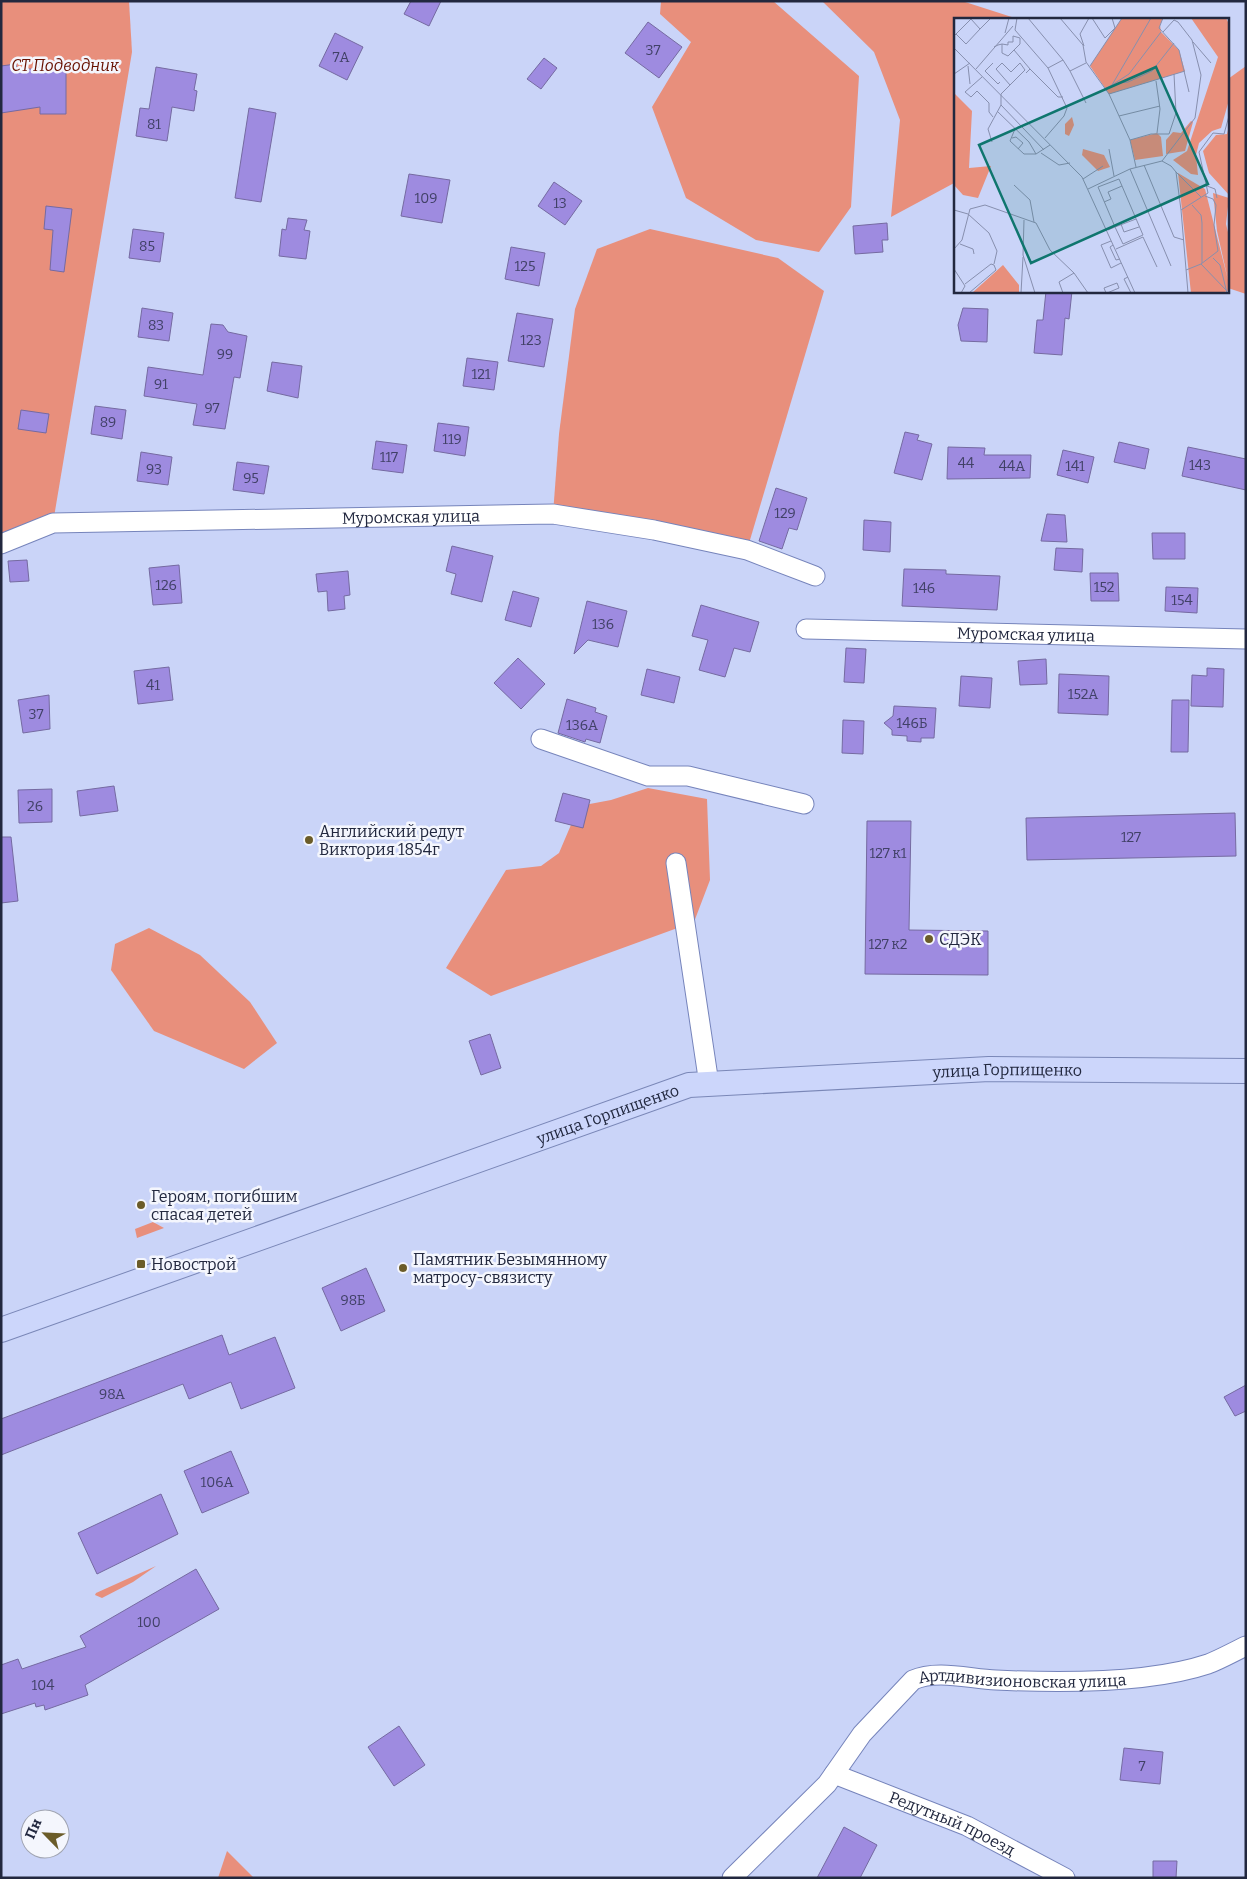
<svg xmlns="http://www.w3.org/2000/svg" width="1247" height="1879" font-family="Bitter,serif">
  <rect width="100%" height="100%" fill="#cad4f8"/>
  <!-- green -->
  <g fill="#e88f7c">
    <path d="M1 1H129L132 52 53 523 1 541Z"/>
    <path d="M661 1H773L859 76 851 207 819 252 756 240 686 198 652 107 691 42 660 14Z"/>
    <path d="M822 1H962L1018 19H956V182L891 217 900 120 874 52Z"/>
    <path d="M1246 66V294L1228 288V79Z"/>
    <path d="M650 229 778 258 824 291 747 550 553 514 559 434 575 309 597 249Z"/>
    <path d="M648 788 707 799 710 880 694 922 491 996 446 968 506 870 541 866 559 853 579 806 611 800Z"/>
    <path d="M149 928 200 955 250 1002 277 1043 244 1069 154 1031 111 970 115 944Z"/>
    <path d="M153 1222 164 1228 137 1238 135 1229Z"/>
    <path d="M156 1566 133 1582 102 1598 95 1595 96 1593Z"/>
    <path d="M227 1851 254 1878H218Z"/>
  </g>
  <!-- building -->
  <g fill="#9e8be0" stroke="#756aa1">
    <path d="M411 1H441L429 26 404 14Z"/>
    <path d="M648 22 682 47 659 78 625 53Z"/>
    <path d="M335 33 363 47 347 80 319 66Z"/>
    <path d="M544 58 557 68 541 89 527 79Z"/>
    <path d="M16 64 17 69H66V114H40V107L1 113V66Z"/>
    <path d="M156 67 197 74 194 90 197 91 194 111 172 107 167 141 136 136 140 108 149 109Z"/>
    <path d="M249 108 276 113 261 202 235 198Z"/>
    <path d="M409 174 450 180 442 223 401 216Z"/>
    <path d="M554 182 582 201 565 225 538 206Z"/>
    <path d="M46 206 72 209 64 272 50 270 53 230 44 229Z"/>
    <path d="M288 218 307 220 304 230 310 231 306 259 279 256 282 229 286 230Z"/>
    <path d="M887 223 888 240H882L883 252 855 254 853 226Z"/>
    <path d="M133 229 164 233 160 262 129 258Z"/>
    <path d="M511 247 545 253 539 286 505 279Z"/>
    <path d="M1046 291H1072L1069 319 1065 318 1062 355 1034 353 1037 320H1043Z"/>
    <path d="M142 308 173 313 169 341 138 337Z"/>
    <path d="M963 308 988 309 987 342 961 341 958 325Z"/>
    <path d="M517 313 553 319 544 367 508 361Z"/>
    <path d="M211 324 223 325 228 332 247 336 240 378 234 377 225 429 193 425 197 404 144 396 148 367 203 375Z"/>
    <path d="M467 358 498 362 494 390 463 386Z"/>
    <path d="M272 362 302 366 298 398 267 391Z"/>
    <path d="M95 406 126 410 122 439 91 434Z"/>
    <path d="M21 410 49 414 46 433 18 429Z"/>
    <path d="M438 423 469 427 465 456 434 451Z"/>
    <path d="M905 432 919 435 917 440 932 444 922 480 894 473Z"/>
    <path d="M376 441 407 445 403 473 372 469Z"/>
    <path d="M1119 442 1149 449 1145 469 1114 462Z"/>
    <path d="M948 447 985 448 984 455H1031L1030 478 947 479Z"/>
    <path d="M1188 447 1246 459V490L1182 476Z"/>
    <path d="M1063 450 1094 457 1088 483 1057 475Z"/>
    <path d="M141 452 172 457 168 485 137 481Z"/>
    <path d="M237 462 269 466 264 494 233 490Z"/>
    <path d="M776 488 807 498 797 530 789 528 782 549 759 541Z"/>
    <path d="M1047 514 1065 515 1067 542 1041 541Z"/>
    <path d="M864 520 891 522 890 552 863 550Z"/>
    <path d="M1152 533H1185V559H1153Z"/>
    <path d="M452 546 493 556 482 602 451 594 456 574 446 571Z"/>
    <path d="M1056 548 1083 549 1082 572 1054 570Z"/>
    <path d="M27 560 29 581 10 582 8 561Z"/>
    <path d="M179 565 182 603 153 605 149 568Z"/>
    <path d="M904 569 946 570V574L1000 576 997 610 902 606Z"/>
    <path d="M348 571 350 595 344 596 345 609 328 611 327 591 318 592 316 574Z"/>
    <path d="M1090 573H1118L1119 601H1091Z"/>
    <path d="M1166 587 1198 588 1197 613 1165 611Z"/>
    <path d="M513 591 539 598 531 627 505 620Z"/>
    <path d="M587 601 627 611 618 647 588 640 574 654Z"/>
    <path d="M701 605 759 622 750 652 734 648 725 677 699 670 708 640 692 636Z"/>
    <path d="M846 648 866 649 864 683 844 682Z"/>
    <path d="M518 658 545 684 521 709 494 683Z"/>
    <path d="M1046 659 1047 684 1020 685 1018 661Z"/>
    <path d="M169 667 173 700 138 704 134 671Z"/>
    <path d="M1207 668 1224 669 1223 707 1191 706 1192 675 1207 676Z"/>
    <path d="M647 669 680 677 674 703 641 695Z"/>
    <path d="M1059 674 1109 676 1108 715 1058 713Z"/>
    <path d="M961 676 992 678 990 708 959 706Z"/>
    <path d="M49 695 50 729 23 733 18 700Z"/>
    <path d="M567 699 596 708 595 712 607 716 600 743 586 739 585 742 558 733Z"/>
    <path d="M1172 700H1189L1188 752H1171Z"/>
    <path d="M894 706 936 708 934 738H921V742L907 741V736L892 735V730L884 723 893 716Z"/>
    <path d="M843 720 864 721 863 754 842 753Z"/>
    <path d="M114 786 118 811 80 816 77 791Z"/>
    <path d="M52 789V822L19 823 18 790Z"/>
    <path d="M563 793 590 800 583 828 555 821Z"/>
    <path d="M1235 813 1236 856 1027 860 1026 818Z"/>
    <path d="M867 821H911L909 930 988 931V975L865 974Z"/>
    <path d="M1 837H11L18 901 1 903Z"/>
    <path d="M490 1034 501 1068 481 1075 469 1041Z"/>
    <path d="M366 1268 385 1311 341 1331 322 1288Z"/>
    <path d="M222 1335 229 1355 275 1337 295 1388 241 1409 231 1382 189 1399 183 1384 1 1455V1419Z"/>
    <path d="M1246 1385V1411L1235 1416 1224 1397Z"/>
    <path d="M231 1451 249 1493 202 1513 184 1471Z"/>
    <path d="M161 1494 178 1534 97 1574 78 1533Z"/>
    <path d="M196 1569 219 1609 85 1685 88 1695 45 1710 44 1705 36 1707 35 1703 1 1714V1665L18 1659 22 1669 86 1647 80 1636Z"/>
    <path d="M399 1726 425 1765 394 1786 368 1747Z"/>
    <path d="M1124 1748 1163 1752 1160 1784 1120 1780Z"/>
    <path d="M844 1827 877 1845 860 1878H817Z"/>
    <path d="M1153 1861H1177L1176 1878H1153Z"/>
  </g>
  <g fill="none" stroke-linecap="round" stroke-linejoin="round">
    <defs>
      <g id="minor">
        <path id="s1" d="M1 544 53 523 553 514 654 530 747 550 815 576"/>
        <path id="s2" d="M806 629 1246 639"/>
        <path d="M541 739 648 776H688L804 804"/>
        <path d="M676 863 709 1084"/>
        <path id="s3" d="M834 1774 967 1826 1065 1878"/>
        <path id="s4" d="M732 1878 827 1784 862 1734 913 1680C937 1669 970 1679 996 1680 1059 1683 1148 1684 1208 1664 1221 1659 1233 1652 1246 1646"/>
      </g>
      <g id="major">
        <path id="s5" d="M1 1330 689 1085 989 1069 1246 1071"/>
      </g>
    </defs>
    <!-- minor casing -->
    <use href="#minor" stroke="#7684bb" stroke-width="21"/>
    <!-- major casing -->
    <use href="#major" stroke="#7a87b7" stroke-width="26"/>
    <!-- minor -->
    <use href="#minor" stroke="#fff" stroke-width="19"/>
    <!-- major -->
    <use href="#major" stroke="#ccd6fb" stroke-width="24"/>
  </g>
  <!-- markers -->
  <g fill="#6b5c29" stroke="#f4f6fd" stroke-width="2">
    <circle cx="309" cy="840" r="5"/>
    <circle cx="929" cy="939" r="5"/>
    <circle cx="141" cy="1205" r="5"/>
    <rect x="136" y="1259" width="10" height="10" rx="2.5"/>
    <circle cx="403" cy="1268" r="5"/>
  </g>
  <g text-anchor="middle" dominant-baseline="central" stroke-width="5" stroke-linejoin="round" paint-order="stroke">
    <!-- number labels -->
    <g font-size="14" fill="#414167">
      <text x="653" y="50">37</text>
      <text x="341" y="57">7А</text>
      <text x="154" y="124">81</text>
      <text x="426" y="198">109</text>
      <text x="560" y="203">13</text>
      <text x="147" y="246">85</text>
      <text x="525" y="266">125</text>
      <text x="156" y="325">83</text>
      <text x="531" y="340">123</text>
      <text x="225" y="354">99</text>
      <text x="481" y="374">121</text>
      <text x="161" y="384">91</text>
      <text x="212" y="408">97</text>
      <text x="108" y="422">89</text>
      <text x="452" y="439">119</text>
      <text x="389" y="457">117</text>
      <text x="966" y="463">44</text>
      <text x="1200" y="465">143</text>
      <text x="1012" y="466">44А</text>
      <text x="1075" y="466">141</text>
      <text x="154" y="469">93</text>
      <text x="251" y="478">95</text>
      <text x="785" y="513">129</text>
      <text x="166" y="585">126</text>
      <text x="1104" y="587">152</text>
      <text x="924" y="588">146</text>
      <text x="1182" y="600">154</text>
      <text x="603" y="624">136</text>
      <text x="153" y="685">41</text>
      <text x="1083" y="694">152А</text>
      <text x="36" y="714">37</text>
      <text x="912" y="723">146Б</text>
      <text x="582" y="725">136А</text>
      <text x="35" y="806">26</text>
      <text x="1131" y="837">127</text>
      <text x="888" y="853">127 к1</text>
      <text x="888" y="944">127 к2</text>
      <text x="353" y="1300">98Б</text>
      <text x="112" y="1394">98А</text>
      <text x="217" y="1482">106А</text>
      <text x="149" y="1622">100</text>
      <text x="43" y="1685">104</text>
      <text x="1142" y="1766">7</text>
    </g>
    <!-- park labels -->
    <g font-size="16" font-style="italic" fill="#681101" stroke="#f4f6fd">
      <text x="65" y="65">СТ Подводник</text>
    </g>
    <!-- street labels -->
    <g font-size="16" fill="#22283f" stroke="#f4f6fd">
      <text stroke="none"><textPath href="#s1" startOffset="414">Муромская улица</textPath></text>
      <text stroke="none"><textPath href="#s2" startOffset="220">Муромская улица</textPath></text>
      <text stroke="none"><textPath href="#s5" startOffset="1049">улица Горпищенко</textPath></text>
      <text stroke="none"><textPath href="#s5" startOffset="644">улица Горпищенко</textPath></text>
      <text stroke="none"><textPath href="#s4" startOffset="379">Артдивизионовская улица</textPath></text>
      <text stroke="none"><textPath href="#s3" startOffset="128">Редутный проезд</textPath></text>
    </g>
    <!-- poi labels -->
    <g font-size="16" fill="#22283f" stroke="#f4f6fd" text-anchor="start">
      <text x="319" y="831">Английский редут<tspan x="319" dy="18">Виктория 1854г</tspan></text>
      <text x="939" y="939">СДЭК</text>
      <text x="151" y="1196">Героям, погибшим<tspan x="151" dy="18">спасая детей</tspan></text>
      <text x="413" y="1259">Памятник Безымянному<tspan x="413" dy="18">матросу-связисту</tspan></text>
      <text x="151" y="1264">Новострой</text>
    </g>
  </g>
  <!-- overview -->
  <g transform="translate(954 18)">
    <rect width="275" height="275" fill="#cad4f8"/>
    <path d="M168 0H209L206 7 207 14 225 32 231 53 155 76 136 48ZM237 0H272L275 6V82L267 110 258 113 245 125 242 137 244 157 237 156 219 142 233 133 264 39ZM0 75 18 93 15 150 37 148 24 180 9 177 0 167ZM118 99 120 107 115 118 111 116V106ZM237 103 239 104 231 133 212 136V122L219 114 227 115ZM275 108V177L255 155 249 133 262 117 273 116ZM203 115 207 119 209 138 181 142 176 122ZM129 131 150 137 156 149 144 153 128 137ZM224 155 251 171 274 262 263 213 259 175 275 180 272 206 275 218V272L269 275H237ZM49 247 65 267V275H18Z" fill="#e88f7c"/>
    <path fill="none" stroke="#878fae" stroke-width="1" d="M63 0 61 12 94 50M74 0 109 42M106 0 129 27 132 44 155 76 176 122 182 149M138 0 151 20 161 10 158 0M209 0 205 10 225 32 235 74M26 11 37 0M51 15 55 0M0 18 17 1 26 11 12 26 2 16M239 24 257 45M130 28 126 16 135 0M40 29 44 27 48 26 54 27V24H59V18L66 20V26L54 38 48 35V26M0 30 128 159 181 275M60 32 76 51 72 55M39 45 31 53 44 66 46 64M14 48 16 66M136 48 168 0M22 51 59 8M76 51 104 79H109M116 53 132 85M0 56 16 45M28 59 11 74 17 79 23 73 35 85V94L39 99M202 63 206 91 203 115M165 65 174 64 198 53 220 25M158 67 175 56 207 14M150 71 158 67 197 0M155 76 231 53M47 87 90 132M43 93 75 124 82 136 96 127M165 98 206 88M61 111 56 123 70 136H82M58 120 62 119 69 125 64 131M91 120 110 98 113 90 94 50 109 42 116 53 132 45M176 122 197 116H215L222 95 220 56M38 124 34 111 47 87V76L71 52 66 45 57 54 48 45 42 51 56 67M155 131 160 158M87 135 105 147 116 145M208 143 241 100 247 57 238 22 224 4 220 2 209 14M190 147 220 219 230 222M176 151 217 248M222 154 247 179M129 161 149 148M60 167 76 182 80 204M253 168 261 171 263 180M134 171 176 151 208 143 217 148 222 154 227 192 234 275M150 184 157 181 154 174 168 168M238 187 247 197 248 205V245M0 192 14 196 35 215 43 233 40 246M227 192 254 175 245 134 259 115 270 116 275 98M70 202 69 237 81 275M167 206 170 214 185 209M154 212 161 209 144 169 165 161 189 217 169 226 161 209 182 201M157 223 147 227 157 250 167 245M6 226 19 231 20 236M159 227 156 229 162 242 166 241M0 231 8 222 16 191 31 187 82 205 96 232 120 255 134 275M162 231 189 219 203 249M259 240 266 247 273 275M247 246 264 233 260 207 262 187 259 181 251 178M0 251 11 268 7 275M232 252 247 246 272 272M174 259 170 261 177 275M11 266 37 246 40 247 42 252 15 275M67 275 69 239M109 275 105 264 120 255M152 275 150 270 163 265 165 270 153 275"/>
    <path fill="#0f766e" fill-opacity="0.15" stroke="#0f766e" stroke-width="2.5" d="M202 49 254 166 77 245 25 127Z"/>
    <rect width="275" height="275" fill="none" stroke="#22283f" stroke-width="2.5"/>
  </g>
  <!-- border -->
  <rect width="1247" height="1879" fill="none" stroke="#22283f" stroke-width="5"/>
  <!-- north arrow -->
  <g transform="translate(45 1834) rotate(294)"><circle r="24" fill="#f4f6fd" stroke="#a0a4b1"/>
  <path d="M0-4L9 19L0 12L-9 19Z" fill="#6b5c29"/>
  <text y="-8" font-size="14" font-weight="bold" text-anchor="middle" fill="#22283f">Пн</text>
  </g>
</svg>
